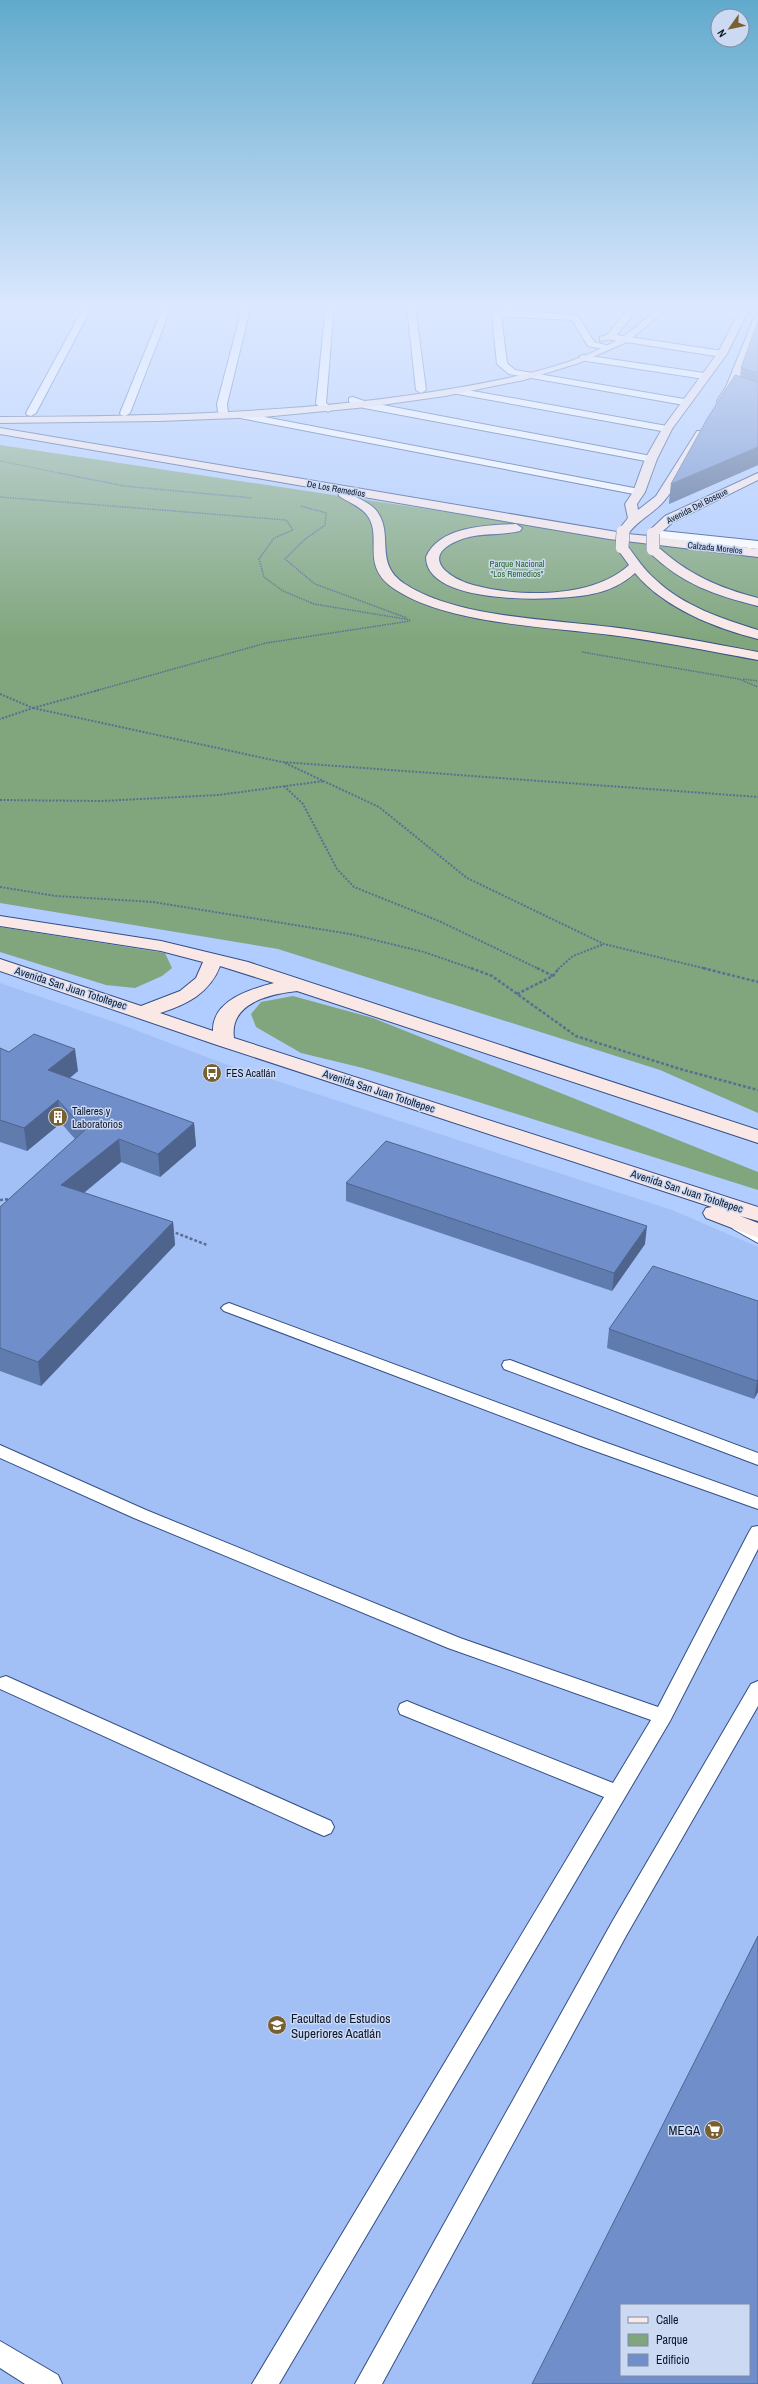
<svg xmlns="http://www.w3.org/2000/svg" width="758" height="2384" font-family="'Archivo Narrow',sans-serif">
  <rect width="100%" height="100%" fill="#b1ccfe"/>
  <!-- built -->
  <path fill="#a2c0f6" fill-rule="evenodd" d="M0 983 117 1023 225 1064 672 1210 758 1247V2384H0ZM621 2305H749V2375H621Z"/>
  <!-- green -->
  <g fill="#81a67d">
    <path d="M454 305H534L530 310Z"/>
    <path d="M0 445 700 550 758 556V1113L660 1070 278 949 0 903Z"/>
    <path d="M0 927 165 953 172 968 162 976 135 988 106 985 0 952Z"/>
    <path d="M293 996 373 1018 758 1172V1190L456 1095 363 1068 301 1053 256 1027 251 1014 261 1002Z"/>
  </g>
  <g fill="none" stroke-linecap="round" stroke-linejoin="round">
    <defs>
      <g id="lane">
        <path d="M738 1222 758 1233V1243L733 1229 731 1226 733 1223Z"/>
        <path d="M229 1303 593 1438 758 1497V1509L581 1446 224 1311 221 1308 224 1305Z"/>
        <path d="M510 1360 758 1453V1465L504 1369 502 1365 504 1361Z"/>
        <path d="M0 1445 146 1510 460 1638 658 1707 749 1532 752 1527 758 1526V1549L670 1721 279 2384H252L604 1797 400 1714 398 1709 400 1704 407 1701 414 1704 613 1783 651 1720 448 1648 134 1518 0 1458Z"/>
        <path d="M6 1676 331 1821 334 1827 331 1833 324 1836 317 1833 0 1689V1678Z"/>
        <path d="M758 1681V1706L626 1936 382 2384H355L612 1922 751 1684Z"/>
        <path d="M0 2341 58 2375 62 2384H25L0 2368Z"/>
      </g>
      <g id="street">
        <path d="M2 305H10L3 316 0 317Z"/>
        <path d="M85 305H93L36 413 31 416 27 415 26 413Z"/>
        <path d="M164 305H172L130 413 125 416 121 415 120 413Z"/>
        <path d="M243 305H251L227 404 228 412 223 415 218 412 217 404Z"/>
        <path d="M326 305H334L326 403 333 409 328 412 316 404Z"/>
        <path d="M405 305 415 306 426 390 421 393 416 390 407 307Z"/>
        <path d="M507 309 578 316 594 342 613 347 608 350 588 346 572 320 501 316 507 363 515 370 684 399 689 402 684 405 509 374 497 364 492 314Z"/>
        <path d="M610 334 722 351 727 354 722 357 607 339V335Z"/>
        <path d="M583 355 704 373 709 376 704 379 580 360V356Z"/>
        <path d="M456 388 667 426 672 429 667 432 452 393 451 391Z"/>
        <path d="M353 397 367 402 651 456 657 459 651 462 364 408 349 402V398Z"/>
        <path d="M244 413 639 489 645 492 639 495 240 418V414Z"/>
        <path d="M653 530 758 541V549L649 537 647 534Z"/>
      </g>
      <g id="secondary">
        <path d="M631 305H639V308L613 339 600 341V337L607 335Z"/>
        <path d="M654 305H662L661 314 627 342 579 363 524 380 445 396 367 407 263 417 159 421 0 423V417H2C154 416 306 414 456 388 512 378 573 367 622 337 634 330 644 320 654 311Z"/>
        <path d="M743 305H751L727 354 672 429 657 459 645 492 637 504 638 510 656 496 697 431H705L706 433C693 455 681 481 664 501 653 514 639 519 628 534L648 536 649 531 665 516 758 473V480L673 522 656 537 758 549V557L609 539 352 495C360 499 369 503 375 509 396 533 372 563 405 584 457 618 551 619 611 627 661 633 709 643 758 652V660C709 651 661 641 611 635 549 627 448 624 396 590 358 566 384 538 367 515 360 506 348 502 339 496L338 492 0 434V428L617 532 628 518 625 504 633 492 645 459 662 429 717 354Z"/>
        <path d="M758 315C758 342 741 381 726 403H718L717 401 726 387 754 318Z"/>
        <path d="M516 524 522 528 520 531C500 536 478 532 457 541 420 557 448 578 473 585 517 597 591 599 628 566L629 565 616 547 622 543 626 544C636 557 644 570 656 580 683 606 723 619 758 630V639C715 628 664 608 635 573 623 584 608 591 592 594 560 601 426 607 426 557 439 526 488 525 516 524Z"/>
        <path d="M653 545 657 546C687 574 719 588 758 598V606C714 595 682 584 649 552L647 549 649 546Z"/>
        <path d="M0 916 161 941 248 962 758 1130V1143L297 991C270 994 229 1003 234 1038L758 1207V1221L740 1216 758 1223V1238L706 1218 703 1213 706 1208 712 1207 217 1045 0 971V959L141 1006 180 991 196 978 203 962 161 951 0 926ZM220 966 274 983C251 989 212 1000 213 1031L160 1013C186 1005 210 993 220 966Z"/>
      </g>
    </defs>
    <!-- lane casing -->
    <use href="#lane" stroke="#344f85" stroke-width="2"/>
    <!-- street casing -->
    <use href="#street" stroke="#344f85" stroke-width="2"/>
    <!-- secondary casing -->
    <use href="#secondary" stroke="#344f85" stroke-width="2"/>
    <!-- path-far3 -->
    <g stroke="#5b6e92" stroke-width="1" stroke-dasharray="1.5 1" stroke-linecap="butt">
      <path d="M456 305 477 306"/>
      <path d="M0 461 64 474"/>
    </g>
    <!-- path-far2 -->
    <g stroke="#5b6e92" stroke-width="1.5" stroke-dasharray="1.5 1" stroke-linecap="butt">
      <path d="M59 473 124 486 252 498"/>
      <path d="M0 497 286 520 293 530 274 538 259 559 264 577 283 591 314 604 411 620"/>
      <path d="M301 506 326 513 325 525 304 540 285 559 315 584 407 618"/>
      <path d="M582 652 739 679 758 687"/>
      <path d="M743 679 758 681"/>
      <path d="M95 691 266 643 410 621"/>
    </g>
    <!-- path-far1 -->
    <g stroke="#5b6e92" stroke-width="2" stroke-dasharray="2 1.5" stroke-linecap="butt">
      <path d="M0 694 33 708 0 719"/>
      <path d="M33 708 282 762 758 797"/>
      <path d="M33 708 99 690"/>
      <path d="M285 763 379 807 467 878 604 944 707 969"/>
      <path d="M284 786 303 804 337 869 354 887 439 921 539 969"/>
      <path d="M0 800 102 801 218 795 324 781"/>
      <path d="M0 887 56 896 153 902 350 934 424 952 473 969"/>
      <path d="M558 969 573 956 604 944"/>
    </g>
    <!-- path -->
    <g stroke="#5b6e92" stroke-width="2.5" stroke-dasharray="3 2" stroke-linecap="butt">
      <path d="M471 968 492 976 576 1036 680 1069 758 1090"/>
      <path d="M537 968 553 976"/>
      <path d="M703 968 758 982"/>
      <path d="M517 994 553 976 559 968"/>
      <path d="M0 1200 11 1199"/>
      <path d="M171 1231 207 1245"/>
    </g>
    <!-- lane -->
    <use href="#lane" fill="#fff" fill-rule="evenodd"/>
    <!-- street -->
    <use href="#street" fill="#fff" fill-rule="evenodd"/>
    <!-- secondary -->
    <use href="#secondary" fill="#fae8e7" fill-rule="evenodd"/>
    <defs>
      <g id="secondary-bridge">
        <path d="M653 534V549"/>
        <path d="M622 547 623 532"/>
      </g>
    </defs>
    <!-- secondary-bridge casing -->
    <use href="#secondary-bridge" stroke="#344f85" stroke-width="14" stroke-linecap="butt"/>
    <!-- secondary-bridge -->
    <use href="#secondary-bridge" stroke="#fae8e7" stroke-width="13"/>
  </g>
  <!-- wall -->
  <g fill="#607bae">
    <path d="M758 321V465L669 504 671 484 740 376 741 368Z"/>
    <path d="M0 1048 9 1052 78 1071 70 1078 194 1123 196 1146 160 1177 121 1162 84 1193 173 1222 175 1245 41 1386 0 1371V1207L75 1139 61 1123 27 1151 0 1142Z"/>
    <path d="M346 1183 645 1244 612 1291 346 1201Z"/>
    <path d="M758 1301V1392L754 1399 607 1348 609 1329Z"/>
  </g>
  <!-- shaded-wall -->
  <g fill="#4e648d">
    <path d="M758 447V465L669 504 671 484Z"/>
    <path d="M75 1049 78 1071 51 1092 48 1070Z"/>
    <path d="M58 1100 61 1123 27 1151 24 1128Z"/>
    <path d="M194 1123 196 1146 160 1177 158 1154Z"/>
    <path d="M119 1139 121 1162 64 1209 61 1185Z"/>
    <path d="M173 1222 175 1245 41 1386 38 1362Z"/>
    <path d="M647 1226 645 1244 612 1291 614 1273Z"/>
    <path d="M758 1379V1392L754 1399 757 1381Z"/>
  </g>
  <!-- building -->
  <g fill="#708fca" stroke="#4e648d" fill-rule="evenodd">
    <path d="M758 321V373L741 368Z"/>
    <path d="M735 375 758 382V447L671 484 707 419Z"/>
    <path d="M34 1034 75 1049 48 1070 194 1123 158 1154 119 1139 61 1185 173 1222 38 1362 0 1348V1207L85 1130 58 1100 24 1128 0 1120V1048L9 1052Z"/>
    <path d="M386 1141 647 1226 614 1273 346 1183Z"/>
    <path d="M653 1266 758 1301V1379L757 1381 609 1329Z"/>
    <path d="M758 1936V2384H532ZM621 2305H749V2375H621Z"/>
  </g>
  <!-- sky -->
  <linearGradient id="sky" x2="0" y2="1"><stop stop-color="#61aacc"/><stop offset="0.48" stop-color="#dce8ff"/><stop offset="1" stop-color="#dce8ff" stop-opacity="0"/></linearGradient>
  <rect width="758" height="639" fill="url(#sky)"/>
  <!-- icons -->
  <defs>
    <symbol id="bus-disc" viewBox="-11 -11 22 22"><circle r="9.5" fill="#796031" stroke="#cbd9f2"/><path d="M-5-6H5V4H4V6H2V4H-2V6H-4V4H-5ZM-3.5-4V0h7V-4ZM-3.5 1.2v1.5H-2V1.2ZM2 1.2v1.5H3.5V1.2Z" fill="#fff"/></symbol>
    <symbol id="building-disc" viewBox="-11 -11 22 22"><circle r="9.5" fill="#796031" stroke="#cbd9f2"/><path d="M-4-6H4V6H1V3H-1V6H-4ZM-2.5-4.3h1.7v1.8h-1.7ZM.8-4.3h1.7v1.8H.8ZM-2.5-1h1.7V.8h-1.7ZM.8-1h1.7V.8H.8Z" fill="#fff"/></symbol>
    <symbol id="university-disc" viewBox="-11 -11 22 22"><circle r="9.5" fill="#796031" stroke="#cbd9f2"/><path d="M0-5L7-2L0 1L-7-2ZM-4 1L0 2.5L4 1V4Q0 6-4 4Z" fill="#fff"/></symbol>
    <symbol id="supermarket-disc" viewBox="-11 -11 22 22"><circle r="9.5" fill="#796031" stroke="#cbd9f2"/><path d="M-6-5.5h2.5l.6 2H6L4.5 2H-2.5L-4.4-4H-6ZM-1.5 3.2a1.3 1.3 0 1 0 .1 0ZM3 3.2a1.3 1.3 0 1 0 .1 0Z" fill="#fff"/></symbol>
  </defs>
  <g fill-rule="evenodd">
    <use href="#bus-disc" x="201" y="1062" width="22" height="22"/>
    <use href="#building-disc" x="47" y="1106" width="22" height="22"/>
    <use href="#university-disc" x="266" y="2014" width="22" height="22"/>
    <use href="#supermarket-disc" x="703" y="2119" width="22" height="22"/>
  </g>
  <g text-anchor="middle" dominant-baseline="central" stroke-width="3" stroke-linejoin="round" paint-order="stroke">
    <!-- far-street labels -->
    <g font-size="9" fill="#0c182e" stroke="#cbd9f2">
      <text transform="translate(336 489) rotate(10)">De Los Remedios</text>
      <text transform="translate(697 506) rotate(-27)">Avenida Del Bosque</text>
      <text transform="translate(715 548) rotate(6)">Calzada Morelos</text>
    </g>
    <!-- far-park labels -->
    <g font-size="9" fill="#276724" stroke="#cbd9f2">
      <text x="517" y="564">Parque Nacional<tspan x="517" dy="10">"Los Remedios"</tspan></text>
    </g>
    <!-- street labels -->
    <g font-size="11" fill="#0c182e" stroke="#cbd9f2">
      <text transform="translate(71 988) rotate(18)">Avenida San Juan Totoltepec</text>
      <text transform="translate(379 1091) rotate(18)">Avenida San Juan Totoltepec</text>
      <text transform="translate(687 1191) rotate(18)">Avenida San Juan Totoltepec</text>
    </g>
    <!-- poi labels -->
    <g font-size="11" fill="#0c182e" stroke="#cbd9f2" text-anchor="start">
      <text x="226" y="1073">FES Acatlán</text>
      <text x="72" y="1111">Talleres y<tspan x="72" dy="13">Laboratorios</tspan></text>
    </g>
    <!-- near-poi labels -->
    <g font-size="13" fill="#0c182e" stroke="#cbd9f2" text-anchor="start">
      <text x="291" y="2018">Facultad de Estudios<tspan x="291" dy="15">Superiores Acatlán</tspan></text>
      <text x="700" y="2130" text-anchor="end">MEGA</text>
    </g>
  </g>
  <!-- legend -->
  <rect x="620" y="2304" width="130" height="72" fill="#cbd9f2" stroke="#7f8ca4"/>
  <rect x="628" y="2317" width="20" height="6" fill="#fae8e7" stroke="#7f8ca4"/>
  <text x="656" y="2324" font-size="12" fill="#0c182e">Calle</text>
  <rect x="628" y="2334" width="20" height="12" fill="#81a67d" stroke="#7f8ca4"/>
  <text x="656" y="2344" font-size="12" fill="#0c182e">Parque</text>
  <rect x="628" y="2354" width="20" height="12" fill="#708fca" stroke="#7f8ca4"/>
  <text x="656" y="2364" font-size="12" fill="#0c182e">Edificio</text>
  <!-- north arrow -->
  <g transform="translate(730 28) rotate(237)"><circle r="19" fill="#cbd9f2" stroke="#7f8ca4"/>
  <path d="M0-3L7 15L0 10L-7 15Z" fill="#796031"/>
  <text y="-6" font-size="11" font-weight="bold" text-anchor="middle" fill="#0c182e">N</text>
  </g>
</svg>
